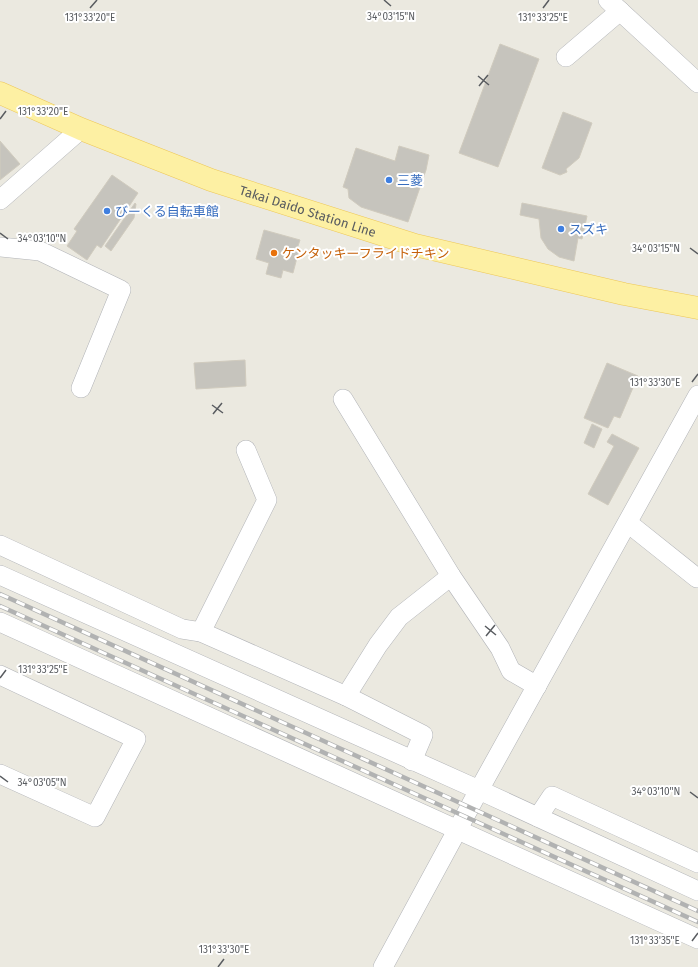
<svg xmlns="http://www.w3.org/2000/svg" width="698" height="967" font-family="'Fira Sans','Noto Sans JP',sans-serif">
  <rect width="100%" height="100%" fill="#ebe9e0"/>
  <!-- building -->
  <g fill="#c6c4bd" stroke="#d0cbbe">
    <path d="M500 44 539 59 498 167 459 153Z"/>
    <path d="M563 112 592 123 579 158 566 169 567 172 560 175 542 168Z"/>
    <path d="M0 141 20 164 0 180Z"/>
    <path d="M399 146 429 155 426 170 408 222 361 207 349 198 348 189 343 187 356 148 395 161Z"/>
    <path d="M112 175 138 193 101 248 97 245 87 260 67 246 77 231 74 229Z"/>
    <path d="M135 203 136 204 134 218 111 251 105 246Z"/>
    <path d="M522 203 587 216 582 239 578 238 574 261 559 257 548 249 541 238 539 219 520 215Z"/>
    <path d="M264 230 300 240 297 249 299 250 293 273 283 270 281 278 266 274 269 263 256 259Z"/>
    <path d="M245 360 246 386 196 389 194 363Z"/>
    <path d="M607 363 638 376 620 418 614 416 608 428 584 418Z"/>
    <path d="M592 424 602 429 594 448 584 443Z"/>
    <path d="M612 434 639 448 608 505 588 494 614 446 607 442Z"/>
  </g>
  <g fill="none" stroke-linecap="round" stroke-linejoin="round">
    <defs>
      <g id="minor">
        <path d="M608 0 698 83"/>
        <path d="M566 57 620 11"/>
        <path d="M0 200 81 129"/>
        <path d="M0 247 40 251 121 290 81 388"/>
        <path d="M343 399 451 576 500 648 511 671 537 686"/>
        <path d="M628 523 697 578"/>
        <path d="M0 545 182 629 201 632 346 696 423 735 412 761"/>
        <path d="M0 575 479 790 698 891"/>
        <path d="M0 622 698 939"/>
        <path d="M201 632 267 500 246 450"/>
        <path d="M0 675 136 739 95 817 0 774"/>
        <path d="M346 696 378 645 399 617 451 576"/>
        <path d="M538 817 552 796 698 863"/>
        <path d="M383 967 479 790 698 395"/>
      </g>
      <g id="major">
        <path id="s1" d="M0 93 81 129 211 180 415 245 624 294 698 308"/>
      </g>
    </defs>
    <!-- minor casing -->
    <use href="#minor" stroke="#b1b3b7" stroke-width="20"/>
    <!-- major casing -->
    <use href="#major" stroke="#edc757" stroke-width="23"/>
    <!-- minor -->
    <use href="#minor" stroke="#fff" stroke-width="19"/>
    <!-- major -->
    <use href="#major" stroke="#fdf0a3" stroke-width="22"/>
    <defs>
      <g id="rail">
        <path d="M0 594 698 911"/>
        <path d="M0 606 698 922"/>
      </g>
    </defs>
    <!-- rail casing -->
    <use href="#rail" stroke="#b1b2b2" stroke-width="4.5"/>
    <!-- rail -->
    <use href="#rail" stroke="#fff" stroke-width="3" stroke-dasharray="9" stroke-linecap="butt"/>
  </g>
  <!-- ticks -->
  <path fill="none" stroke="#595c60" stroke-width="1.5" d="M384 0 391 6M90 8 97 0M543 8 549 0M478 76 489 85M479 86 488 75M0 119 6 111M0 233 8 239M690 248 698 254M692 382 698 374M212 405 223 413M213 414 222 403M485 626 496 635M486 636 495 625M0 678 6 670M0 776 8 782M690 792 698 798M692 941 698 933M218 967 224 959"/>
  <!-- markers -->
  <g fill="#3f7fe0" stroke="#fff" stroke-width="1.5">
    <circle cx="389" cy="180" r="4"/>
    <circle cx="107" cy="211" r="4"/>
    <circle cx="561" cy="229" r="4"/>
  </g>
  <circle fill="#e8710a" stroke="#fff" stroke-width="1.5" cx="274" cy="253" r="4"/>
  <g text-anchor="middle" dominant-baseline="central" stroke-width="4" stroke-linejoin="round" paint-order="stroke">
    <!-- shop labels -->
    <g font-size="13" fill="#366cbe" stroke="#fff" text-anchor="start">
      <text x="397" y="180">三菱</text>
      <text x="115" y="211">びーくる自転車館</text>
      <text x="569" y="229">スズキ</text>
    </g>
    <!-- street labels -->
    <g font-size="13" fill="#595c60" stroke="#fff">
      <text stroke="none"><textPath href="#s1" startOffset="330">Takai Daido Station Line</textPath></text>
    </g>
    <!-- food labels -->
    <g font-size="13" fill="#c56008" stroke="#fff" text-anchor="start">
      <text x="282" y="253">ケンタッキーフライドチキン</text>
    </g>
  </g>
  <g font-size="10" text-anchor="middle" fill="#595c60" stroke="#fff" stroke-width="4" stroke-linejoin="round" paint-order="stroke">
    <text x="391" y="20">34°03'15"N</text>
    <text x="90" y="21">131°33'20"E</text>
    <text x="543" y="21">131°33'25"E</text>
    <text x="43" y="115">131°33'20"E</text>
    <text x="42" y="242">34°03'10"N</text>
    <text x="656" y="252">34°03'15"N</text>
    <text x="655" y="386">131°33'30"E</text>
    <text x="43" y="673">131°33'25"E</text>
    <text x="42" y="786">34°03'05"N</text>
    <text x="656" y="795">34°03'10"N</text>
    <text x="655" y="944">131°33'35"E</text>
    <text x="224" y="953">131°33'30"E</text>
  </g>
</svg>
